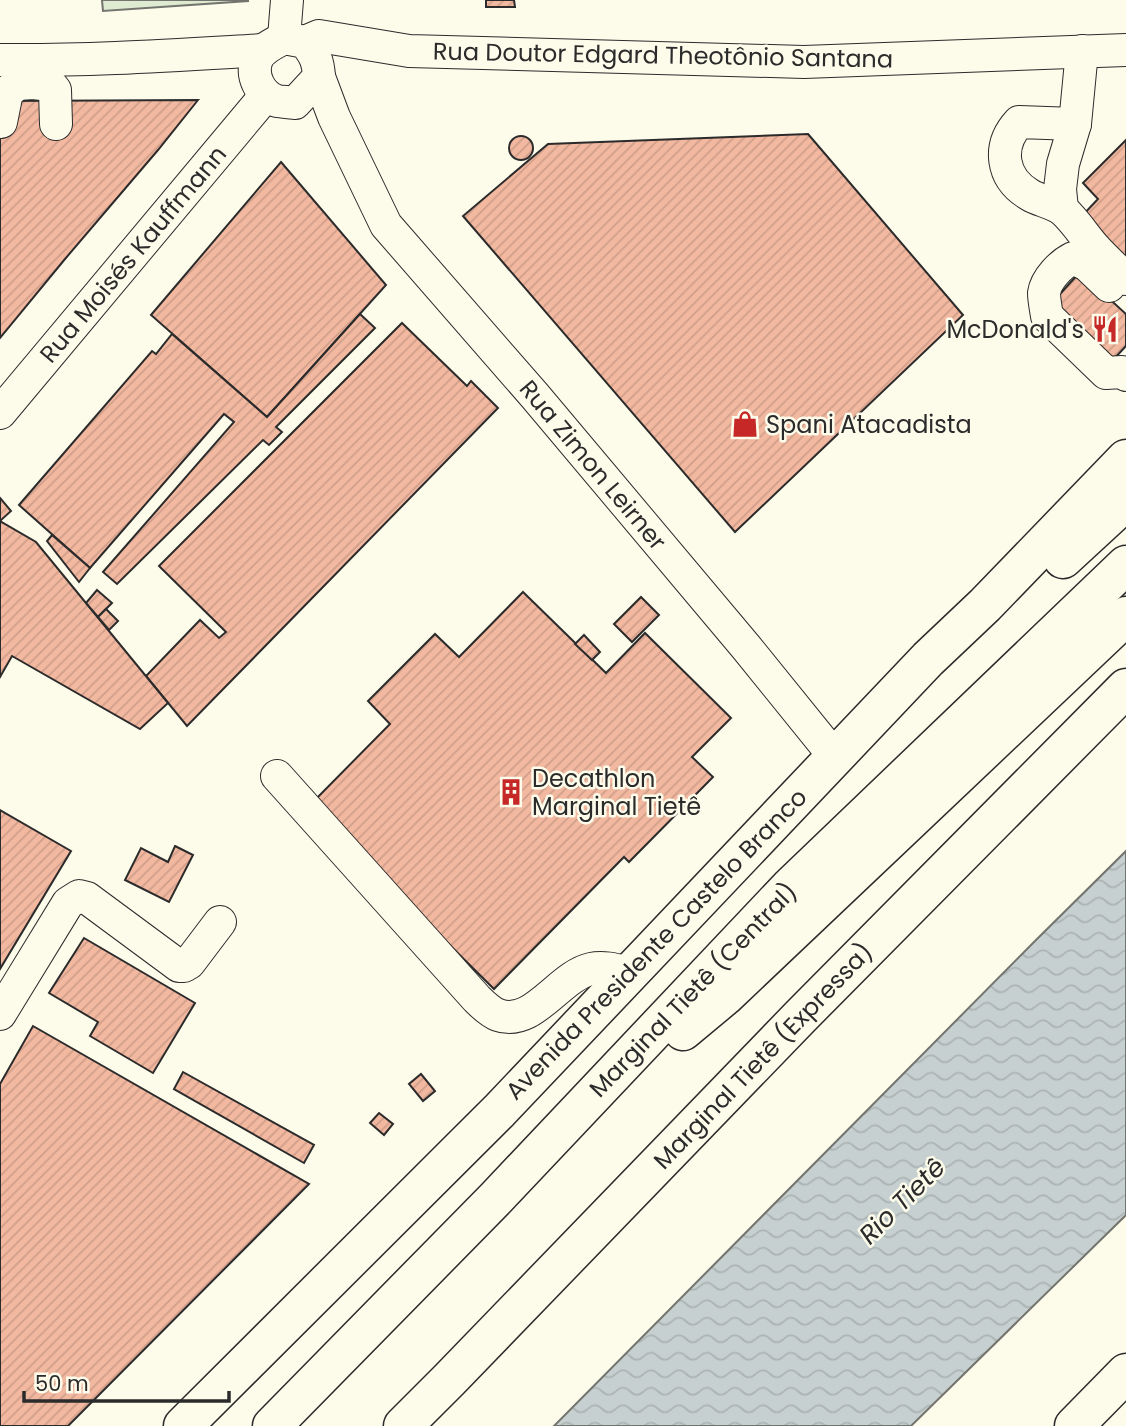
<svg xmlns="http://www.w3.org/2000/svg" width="1126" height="1426" font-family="Poppins,sans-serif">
  <defs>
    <pattern id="water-waves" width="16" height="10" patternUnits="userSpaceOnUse" patternTransform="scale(1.75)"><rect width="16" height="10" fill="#c7d0d0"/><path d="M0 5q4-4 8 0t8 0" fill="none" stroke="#abb3b3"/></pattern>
    <pattern id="building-hatch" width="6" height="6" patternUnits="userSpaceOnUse" patternTransform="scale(1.75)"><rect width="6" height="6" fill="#f2b8a0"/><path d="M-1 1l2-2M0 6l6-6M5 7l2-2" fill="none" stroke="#d09e8a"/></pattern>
  </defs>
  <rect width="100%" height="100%" fill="#fdfbea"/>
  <!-- pitch -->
  <path fill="#deebd1" stroke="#74746e" stroke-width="2" d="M102 0H248V1L103 11Z"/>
  <!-- water -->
  <path fill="url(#water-waves)" stroke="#74746e" stroke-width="2" d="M1126 851V1215L911 1426H554L1035 941Z"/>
  <!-- building -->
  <g fill="url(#building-hatch)" stroke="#2b2b2b" stroke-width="2">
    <path d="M486 0H514L515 7H486Z"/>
    <path d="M198 100 158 150 65 259 0 338V101Z"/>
    <path d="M808 134 963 315 735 532 463 216 548 144Z"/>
    <circle cx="521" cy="148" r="12"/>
    <path d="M1126 140V259L1081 217 1098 199 1083 183Z"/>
    <path d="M281 162 386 285 267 417 151 315Z"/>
    <path d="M1080 272 1126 314V346L1112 361 1050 305Z"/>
    <path d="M360 314 375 328 276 427 282 432 269 445 263 440 117 584 103 572 234 422 224 414 90 568 19 505 152 351 156 354 172 334 267 417Z"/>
    <path d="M402 323 467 386 471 381 498 408 187 726 146 676 200 620 219 638 226 632 159 566Z"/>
    <path d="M0 498 11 511 0 521Z"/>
    <path d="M0 521 36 542 168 703 140 729 12 656 0 677Z"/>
    <path d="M52 535 90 568 79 582 47 541Z"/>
    <path d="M97 590 112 603 98 617 86 603Z"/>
    <path d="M523 592 606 673 645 633 731 718 692 757 713 777 629 862 624 857 494 989 309 806 390 724 368 701 435 634 459 657Z"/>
    <path d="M641 597 659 615 632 642 614 624Z"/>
    <path d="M106 609 118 621 109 630 98 617Z"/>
    <path d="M584 635 600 652 592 660 575 644Z"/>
    <path d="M0 810 71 851 0 969Z"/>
    <path d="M175 846 193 855 169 902 125 880 141 848 168 862Z"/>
    <path d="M84 938 195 1003 153 1073 90 1036 98 1022 49 993Z"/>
    <path d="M33 1026 309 1184 68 1426H0V1084Z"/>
    <path d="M183 1072 314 1145 304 1163 174 1089Z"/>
    <path d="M421 1074 435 1091 423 1101 409 1084Z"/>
    <path d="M379 1113 393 1124 384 1135 370 1123Z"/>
  </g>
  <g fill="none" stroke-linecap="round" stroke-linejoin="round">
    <defs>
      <g id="minor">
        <path d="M284 38 305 42C315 55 318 60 319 77L295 103C289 102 283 102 277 101 261 96 250 76 257 59 261 49 275 43 284 38Z"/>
        <path d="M284 38 287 0"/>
        <path d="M305 42 319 36 409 51 804 62 1126 50"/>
        <path d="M0 60C88 61 176 55 264 50"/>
        <path d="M319 77 334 117 386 225 535 396 746 647 835 757"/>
        <path d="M1 122 7 92 18 84 33 83 51 85 55 90 56 124"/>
        <path d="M1075 124 1019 122C997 146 1001 178 1030 195 1040 201 1055 203 1064 211 1076 222 1085 237 1095 248 1105 259 1116 269 1126 279"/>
        <path d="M1062 209 1060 189 1063 164 1075 124 1082 51"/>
        <path d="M1109 286 1087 265 1073 258C1061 264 1046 279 1044 293 1044 300 1046 309 1047 316L1106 373 1122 372 1126 375"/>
        <path d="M0 413 266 95"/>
        <path d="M277 776 477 999C483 1005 490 1012 498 1015 533 1028 559 976 591 969 604 966 617 970 629 973"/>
        <path d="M0 1014 68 903 79 896 87 898 179 966H184L189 963 220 922"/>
      </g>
      <g id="highway">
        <path d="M1063 559 1126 501"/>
        <path d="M683 1031 725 996 1126 616"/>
        <path d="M183 1426 499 1111 928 659 985 605 1126 459"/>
        <path d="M272 1426 496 1198 790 887 1126 565"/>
        <path d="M403 1426 449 1380 800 1017 1126 688"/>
        <path d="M1074 1426 1126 1373"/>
      </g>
    </defs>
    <!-- minor casing -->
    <use href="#minor" stroke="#2b2b2b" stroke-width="34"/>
    <!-- highway casing -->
    <use href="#highway" stroke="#2b2b2b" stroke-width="41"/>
    <!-- minor -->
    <use href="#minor" stroke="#fdfbea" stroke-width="32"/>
    <!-- highway -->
    <use href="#highway" stroke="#fdfbea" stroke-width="38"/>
  </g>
  <!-- icons -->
  <defs>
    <symbol id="restaurant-bare" viewBox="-9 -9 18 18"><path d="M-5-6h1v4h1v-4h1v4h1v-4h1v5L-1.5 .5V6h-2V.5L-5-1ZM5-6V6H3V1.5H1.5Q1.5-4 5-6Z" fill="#c62828" stroke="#fdfbea" stroke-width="2.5" paint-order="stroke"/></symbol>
    <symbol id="shop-bare" viewBox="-9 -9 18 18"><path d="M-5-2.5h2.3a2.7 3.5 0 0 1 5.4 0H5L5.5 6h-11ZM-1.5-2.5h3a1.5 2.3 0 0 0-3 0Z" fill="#c62828" stroke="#fdfbea" stroke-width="2.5" paint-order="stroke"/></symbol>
    <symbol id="building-bare" viewBox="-9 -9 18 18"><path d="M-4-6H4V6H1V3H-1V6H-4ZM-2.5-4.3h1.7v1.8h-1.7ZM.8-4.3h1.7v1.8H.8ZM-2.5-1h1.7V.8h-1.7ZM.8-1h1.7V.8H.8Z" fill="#c62828" stroke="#fdfbea" stroke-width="2.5" paint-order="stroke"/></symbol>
  </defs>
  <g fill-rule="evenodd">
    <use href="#restaurant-bare" x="1086" y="310" width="38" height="38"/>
    <use href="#shop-bare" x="726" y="405" width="38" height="38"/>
    <use href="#building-bare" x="492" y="773" width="38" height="38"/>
  </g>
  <g text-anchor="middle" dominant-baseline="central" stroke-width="5" stroke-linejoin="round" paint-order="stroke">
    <!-- street labels -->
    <g font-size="24" fill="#2b2b2b" stroke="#fdfbea">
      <text transform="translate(663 55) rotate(1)">Rua Doutor Edgard Theotônio Santana</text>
      <text transform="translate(133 254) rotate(-50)">Rua Moisés Kauffmann</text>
      <text transform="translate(593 465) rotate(50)">Rua Zimon Leirner</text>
      <text transform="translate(656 944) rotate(-46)">Avenida Presidente Castelo Branco</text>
      <text transform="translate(693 990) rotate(-46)">Marginal Tietê (Central)</text>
      <text transform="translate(763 1056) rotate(-46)">Marginal Tietê (Expressa)</text>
    </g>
    <!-- poi labels -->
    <g font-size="24" fill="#2b2b2b" stroke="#fdfbea" text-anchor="start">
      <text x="1084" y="329" text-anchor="end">McDonald's</text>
      <text x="766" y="424">Spani Atacadista</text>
      <text x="532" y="778">Decathlon<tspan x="532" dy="28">Marginal Tietê</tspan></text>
    </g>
    <!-- water labels -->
    <g font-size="26" font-style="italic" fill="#2b2b2b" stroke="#fdfbea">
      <text transform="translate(902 1201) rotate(-45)">Rio Tietê</text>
    </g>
  </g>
  <!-- scale -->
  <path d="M24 1391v10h205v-10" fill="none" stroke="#2b2b2b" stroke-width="3.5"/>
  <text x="35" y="1391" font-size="21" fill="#2b2b2b" stroke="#fdfbea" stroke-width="5" paint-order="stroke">50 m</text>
</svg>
